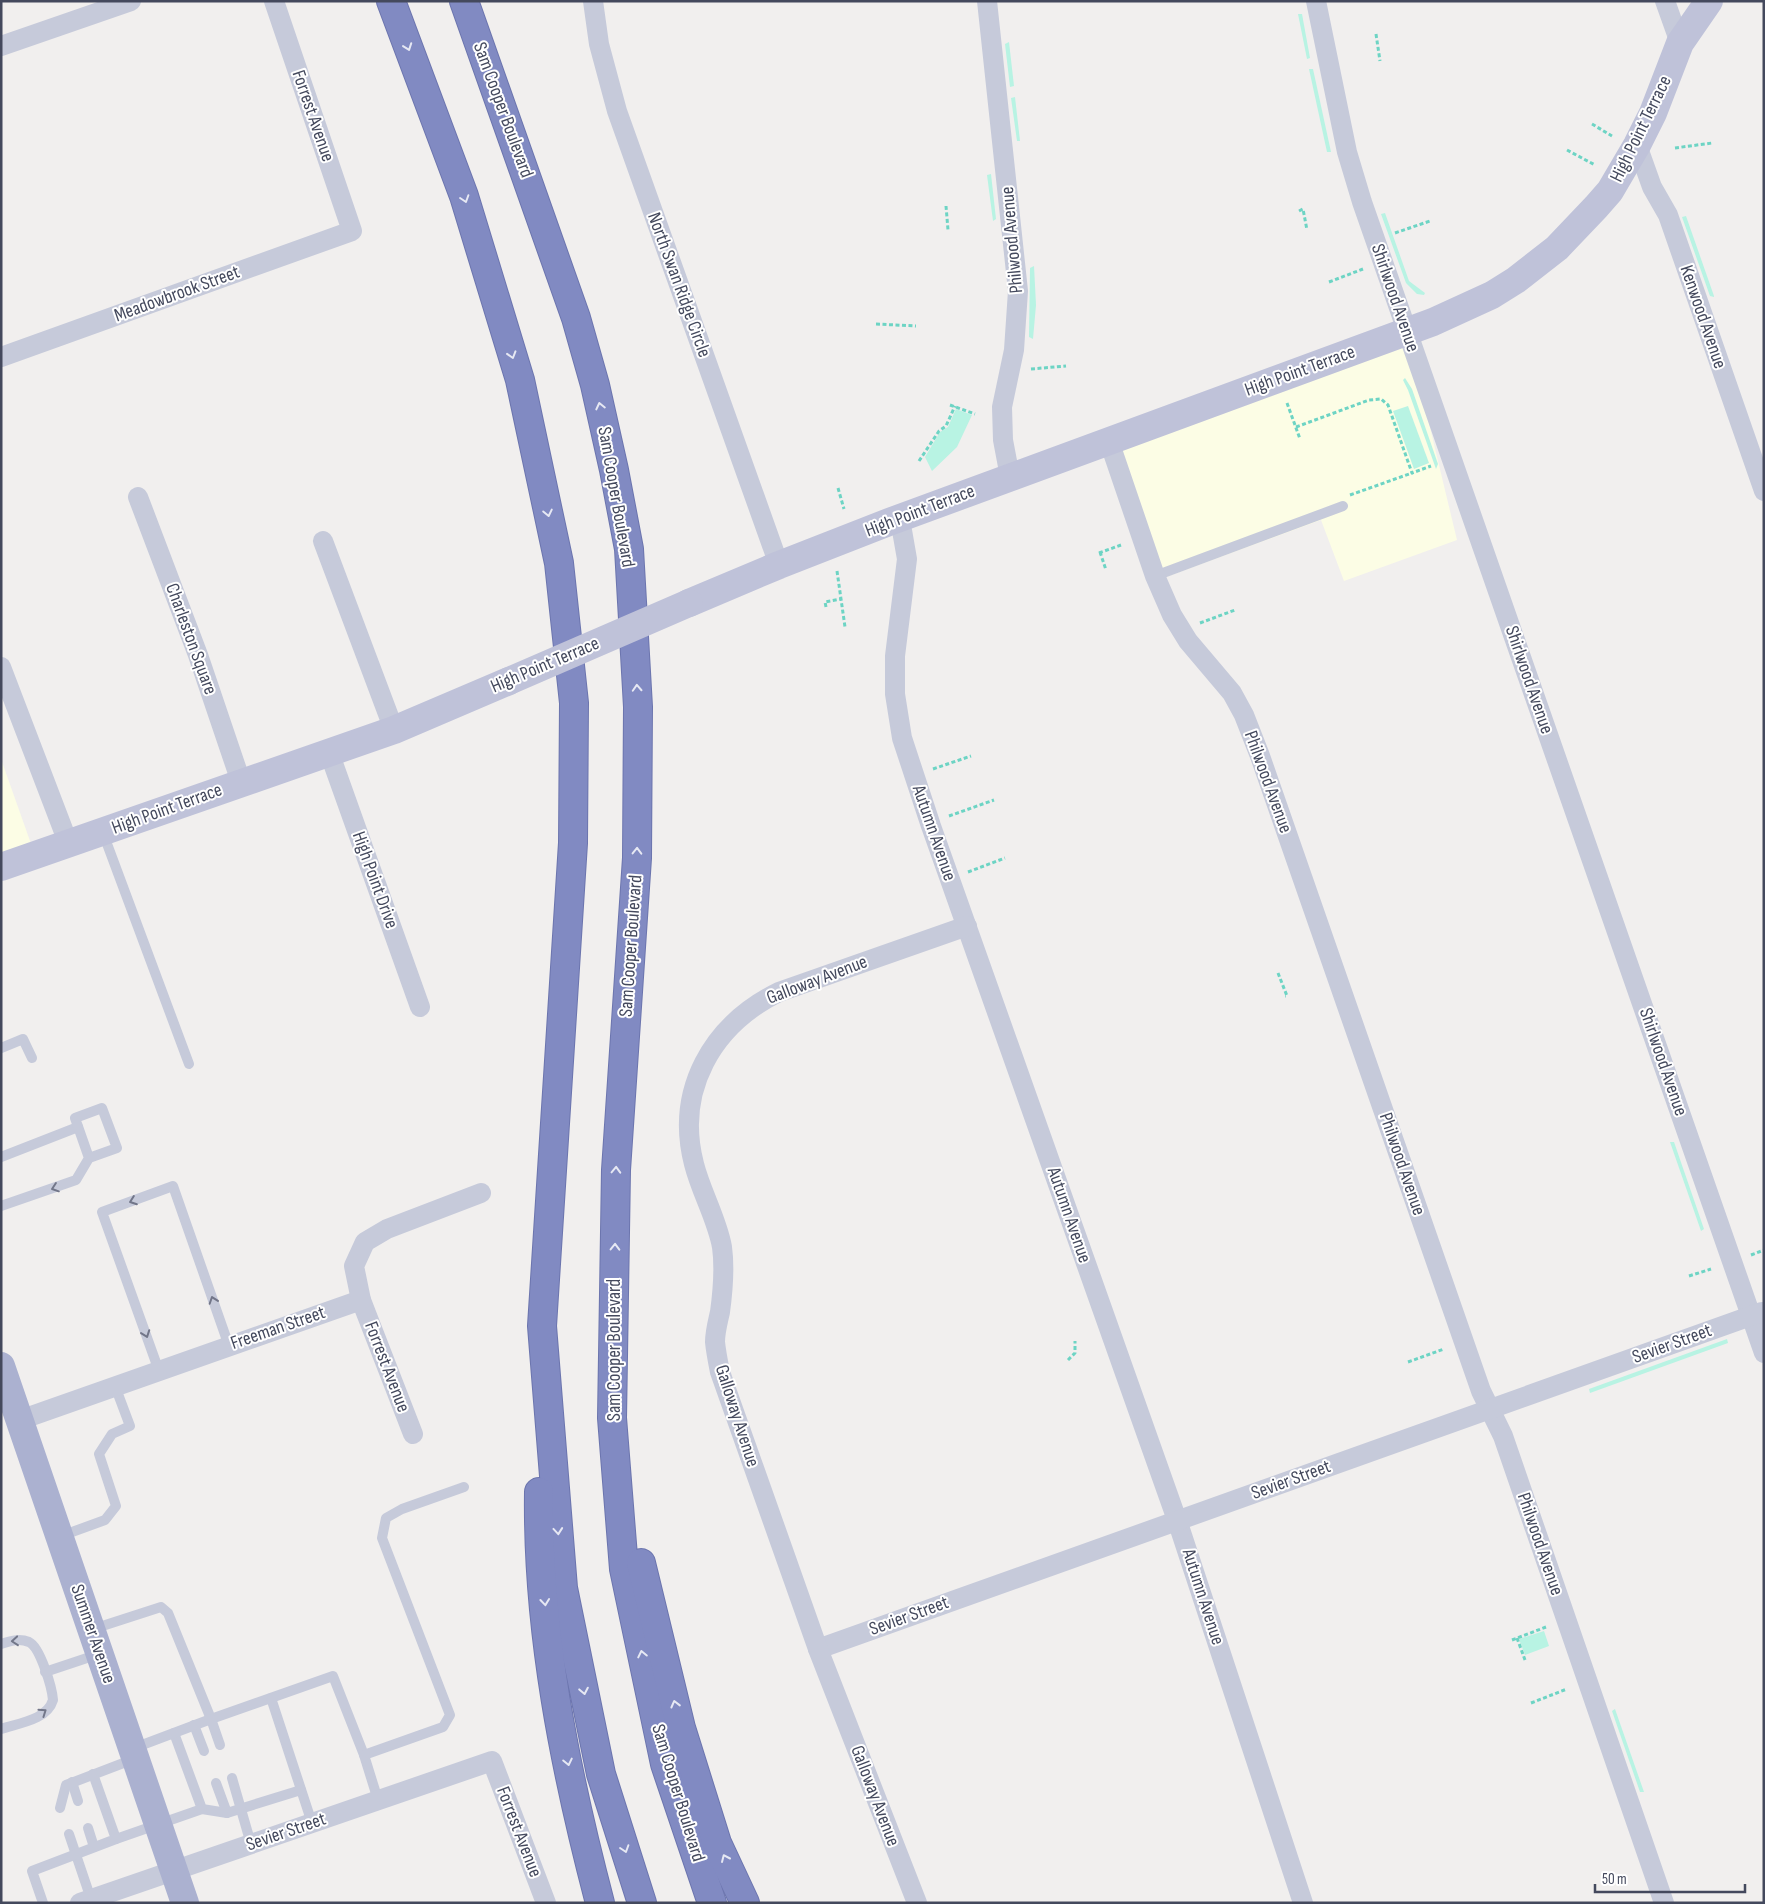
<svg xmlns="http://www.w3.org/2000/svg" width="1765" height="1904" font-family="'Sofia Sans Condensed',sans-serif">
  <rect width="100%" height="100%" fill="#f1efee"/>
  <!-- commercial -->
  <g fill="#fcfde5">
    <path d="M1407 332 1457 540 1344 581 1321 520 1166 577 1109 441Z"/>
    <path d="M1 759 35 855 1 867Z"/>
  </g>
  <!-- green -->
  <g fill="#b8f3e3">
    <path d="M1298 14H1302L1310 58 1307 59Z"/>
    <path d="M1009 42 1014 86 1010 87 1005 44Z"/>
    <path d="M1309 69H1313L1331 152H1327Z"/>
    <path d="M1015 97 1020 141H1017L1011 98Z"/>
    <path d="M991 174 996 219 993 221 987 175Z"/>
    <path d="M1385 213 1409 281 1425 293 1424 295 1417 294 1406 283 1381 214Z"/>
    <path d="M1686 216 1714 296V297L1710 296 1682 217Z"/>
    <path d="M1034 266 1036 305 1033 339 1029 337 1030 268Z"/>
    <path d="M1405 378 1412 389 1438 464 1436 469 1408 390 1403 380Z"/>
    <path d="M1408 406 1429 463 1414 469 1393 411Z"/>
    <path d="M956 409 972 415 957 447 932 471 925 457 940 432 948 427Z"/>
    <path d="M1670 1142H1674L1704 1229 1701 1231Z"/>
    <path d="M1727 1339 1728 1343 1590 1393 1589 1389Z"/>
    <path d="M1544 1631 1549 1646 1525 1655 1519 1639Z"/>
    <path d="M1615 1709 1644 1792H1640L1612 1711Z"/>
  </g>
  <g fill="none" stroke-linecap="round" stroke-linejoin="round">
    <defs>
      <g id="highway">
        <path d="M391 1 464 196 520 380 559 563 574 703 573 843 542 1326 563 1588 601 1774 642 1903"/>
        <path d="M464 1 576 318 595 385 614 470 629 549 638 707 637 858 616 1170 612 1418 624 1569 665 1764 712 1903"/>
        <path d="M539 1492C537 1630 565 1770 600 1903"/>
        <path d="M641 1563 681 1728 717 1843 745 1903"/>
      </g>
    </defs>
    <!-- highway casing -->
    <use href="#highway" stroke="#6c75ae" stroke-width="30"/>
    <!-- path -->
    <g stroke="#6dd4c4" stroke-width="3" stroke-dasharray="4 2.5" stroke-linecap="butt">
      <path d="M1376 34 1380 61"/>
      <path d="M1592 124 1612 136"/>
      <path d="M1675 148 1712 143"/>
      <path d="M1567 150 1595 165"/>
      <path d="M946 206 948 230"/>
      <path d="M1299 211 1303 209 1307 230"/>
      <path d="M1395 233 1430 221"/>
      <path d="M1329 282 1363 269"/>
      <path d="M876 324 916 326"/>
      <path d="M1031 369 1066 366"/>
      <path d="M1287 403 1300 439"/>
      <path d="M950 405 975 414"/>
      <path d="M1296 427 1369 400 1381 399 1388 405 1412 473 1431 466"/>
      <path d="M919 461 939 431 946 426 955 406"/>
      <path d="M838 488 844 509"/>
      <path d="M1350 495 1412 473"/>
      <path d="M1100 552 1106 570"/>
      <path d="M1099 553 1121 545"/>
      <path d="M837 571 845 627"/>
      <path d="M826 607 825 602 841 599"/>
      <path d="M1200 623 1235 610"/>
      <path d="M933 769 971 756"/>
      <path d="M949 816 994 800"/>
      <path d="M968 872 1005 858"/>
      <path d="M1278 973 1287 996H1285"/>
      <path d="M1751 1255 1764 1250"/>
      <path d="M1689 1276 1711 1269"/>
      <path d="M1068 1360 1075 1353V1341"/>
      <path d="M1408 1362 1444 1349"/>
      <path d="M1517 1638 1525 1660"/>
      <path d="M1512 1640 1546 1627"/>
      <path d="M1531 1703 1567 1689"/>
    </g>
    <!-- lane -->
    <g stroke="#c6cada" stroke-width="10">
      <path d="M1155 576 1343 506"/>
      <path d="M103 833 189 1064"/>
      <path d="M1 1048 23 1039 32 1058"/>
      <path d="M1 1157 78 1127"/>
      <path d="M1 1206 76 1180 89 1158 117 1148 102 1108 75 1118 89 1158"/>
      <path d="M159 1371 102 1212 173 1186 229 1346"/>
      <path d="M61 1536 105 1520 116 1506 99 1454 112 1434 130 1426 115 1386"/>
      <path d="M93 1629 161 1607 168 1613 211 1719 333 1676 364 1755"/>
      <path d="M1 1644C10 1641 19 1638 29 1642 40 1647 52 1687 53 1700 47 1720 19 1723 1 1729"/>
      <path d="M45 1672 99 1654"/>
      <path d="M271 1698 312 1823"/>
      <path d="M194 1725 204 1751"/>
      <path d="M174 1733 202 1809 227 1813 301 1790"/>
      <path d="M134 1748 211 1719 220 1745"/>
      <path d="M232 1778 251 1844"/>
      <path d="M72 1782 78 1801"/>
      <path d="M216 1783 227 1813"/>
      <path d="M378 1800 364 1755 443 1727 450 1715 382 1538 386 1518 402 1509 464 1487"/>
      <path d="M60 1808 66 1785 134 1759"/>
      <path d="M88 1828 94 1847"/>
      <path d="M69 1834 91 1899"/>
      <path d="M116 1839 202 1809"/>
      <path d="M43 1903 32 1871 116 1839 93 1774"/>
    </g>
    <!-- street -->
    <g stroke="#c6cada" stroke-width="20">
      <path d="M593 1 599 44 617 111 779 565"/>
      <path d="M987 1 1018 291 1014 350 1002 407 1003 440 1010 477"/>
      <path d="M1316 1 1347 152 1362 202 1764 1353"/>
      <path d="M1665 1 1680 43"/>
      <path d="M1 46 131 1"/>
      <path d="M1637 145 1652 187 1668 215 1764 491"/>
      <path d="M1 357 352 231 274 1"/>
      <path d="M1109 441 1155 576 1172 615 1188 641 1232 693 1244 715 1260 756 1481 1391 1503 1436 1664 1903"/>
      <path d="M138 497 198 655 241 782"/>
      <path d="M900 519 907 559 895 656V694L902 738 931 826 1177 1520 1303 1903"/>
      <path d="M323 541 394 730"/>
      <path d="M1 667 69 845"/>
      <path d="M329 752 420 1007"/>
      <path d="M20 1420 361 1300"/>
      <path d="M413 1434 361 1300 354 1266 365 1242 387 1229 481 1193"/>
      <path d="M818 1649 1762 1312"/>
      <path d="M80 1903 492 1761 546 1903"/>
      <path d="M917 1903 818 1649 720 1372C718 1362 716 1352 715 1342 715 1332 718 1321 720 1312 723 1290 725 1269 722 1247 717 1219 701 1192 694 1164 675 1090 712 1025 779 992L967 926"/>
    </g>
    <!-- secondary -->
    <g stroke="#bfc2d9" stroke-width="28">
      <path d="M689 603 779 565 889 522 1433 322 1492 295 1516 280 1557 248 1596 207 1610 191 1637 145 1653 113 1680 43 1709 1"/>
      <path d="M1 867 394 730 509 681"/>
    </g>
    <!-- primary -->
    <path stroke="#abb1d0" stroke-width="28" d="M1 1366 185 1903"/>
    <!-- highway -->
    <use href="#highway" stroke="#818ac2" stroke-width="28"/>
    <!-- secondary-bridge -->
    <path stroke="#bfc2d9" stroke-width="28" d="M509 681 689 603"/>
  </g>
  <!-- one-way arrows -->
  <defs><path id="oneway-chevron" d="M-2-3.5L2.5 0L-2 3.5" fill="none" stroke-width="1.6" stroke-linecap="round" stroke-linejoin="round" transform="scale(1.25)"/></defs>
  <g stroke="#e6e8f3">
    <use href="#oneway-chevron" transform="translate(408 47) rotate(70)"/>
    <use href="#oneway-chevron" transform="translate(465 199) rotate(72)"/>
    <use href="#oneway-chevron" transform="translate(512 355) rotate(73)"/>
    <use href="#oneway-chevron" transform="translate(600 406) rotate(-103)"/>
    <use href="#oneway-chevron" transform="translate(548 513) rotate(78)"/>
    <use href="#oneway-chevron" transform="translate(637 688) rotate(-93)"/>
    <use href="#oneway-chevron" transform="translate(637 851) rotate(-89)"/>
    <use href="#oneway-chevron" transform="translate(616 1170) rotate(-88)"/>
    <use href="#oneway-chevron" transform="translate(615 1247) rotate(-89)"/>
    <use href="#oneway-chevron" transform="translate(558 1531) rotate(85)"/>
    <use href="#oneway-chevron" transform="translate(545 1602) rotate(84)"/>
    <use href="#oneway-chevron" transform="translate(642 1654) rotate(-102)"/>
    <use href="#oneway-chevron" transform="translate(584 1691) rotate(79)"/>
    <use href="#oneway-chevron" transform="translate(675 1704) rotate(-104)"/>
    <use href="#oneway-chevron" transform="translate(568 1762) rotate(78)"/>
    <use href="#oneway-chevron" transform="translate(625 1849) rotate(72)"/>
    <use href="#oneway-chevron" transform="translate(725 1858) rotate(-114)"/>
  </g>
  <g stroke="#727689">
    <use href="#oneway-chevron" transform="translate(55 1188) rotate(161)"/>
    <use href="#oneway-chevron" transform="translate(133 1201) rotate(160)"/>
    <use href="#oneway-chevron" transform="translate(213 1300) rotate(-109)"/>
    <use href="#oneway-chevron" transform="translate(146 1334) rotate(70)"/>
    <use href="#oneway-chevron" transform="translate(15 1641) rotate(175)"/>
    <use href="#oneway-chevron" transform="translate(43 1712) rotate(-35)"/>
  </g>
  <g text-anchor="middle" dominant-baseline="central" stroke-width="4" stroke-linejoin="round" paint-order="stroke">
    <!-- street labels -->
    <g font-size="19" fill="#44495d" stroke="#fff">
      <text transform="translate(503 110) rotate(70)">Sam Cooper Boulevard</text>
      <text transform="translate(313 116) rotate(71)">Forrest Avenue</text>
      <text transform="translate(1641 129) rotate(-64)">High Point Terrace</text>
      <text transform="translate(1012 240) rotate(-95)">Philwood Avenue</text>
      <text transform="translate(679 285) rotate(70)">North Swan Ridge Circle</text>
      <text transform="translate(177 294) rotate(-20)">Meadowbrook Street</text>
      <text transform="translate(1395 298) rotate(71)">Shirlwood Avenue</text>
      <text transform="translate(1703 317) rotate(71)">Kenwood Avenue</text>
      <text transform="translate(1300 371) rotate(-20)">High Point Terrace</text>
      <text transform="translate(616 497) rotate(80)">Sam Cooper Boulevard</text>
      <text transform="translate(920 511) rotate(-21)">High Point Terrace</text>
      <text transform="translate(191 639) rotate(70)">Charleston Square</text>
      <text transform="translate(545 665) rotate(-23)">High Point Terrace</text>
      <text transform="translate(1529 680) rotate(71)">Shirlwood Avenue</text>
      <text transform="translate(1268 782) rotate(70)">Philwood Avenue</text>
      <text transform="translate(167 809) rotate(-20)">High Point Terrace</text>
      <text transform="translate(934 833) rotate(71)">Autumn Avenue</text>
      <text transform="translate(375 880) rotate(70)">High Point Drive</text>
      <text transform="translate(631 946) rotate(-86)">Sam Cooper Boulevard</text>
      <text transform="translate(817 980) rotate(-21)">Galloway Avenue</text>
      <text transform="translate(1663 1062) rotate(71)">Shirlwood Avenue</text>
      <text transform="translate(1402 1164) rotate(71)">Philwood Avenue</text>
      <text transform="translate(1069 1215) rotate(71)">Autumn Avenue</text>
      <text transform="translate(278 1328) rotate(-19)">Freeman Street</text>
      <text transform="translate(1672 1344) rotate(-20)">Sevier Street</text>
      <text transform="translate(614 1350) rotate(-90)">Sam Cooper Boulevard</text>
      <text transform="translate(387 1367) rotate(69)">Forrest Avenue</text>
      <text transform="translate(737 1416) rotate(72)">Galloway Avenue</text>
      <text transform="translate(1291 1480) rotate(-20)">Sevier Street</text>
      <text transform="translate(1540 1544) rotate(71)">Philwood Avenue</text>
      <text transform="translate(1203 1597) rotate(72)">Autumn Avenue</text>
      <text transform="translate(909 1616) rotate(-20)">Sevier Street</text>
      <text transform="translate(93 1634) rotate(71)">Summer Avenue</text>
      <text transform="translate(678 1793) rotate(73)">Sam Cooper Boulevard</text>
      <text transform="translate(875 1796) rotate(69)">Galloway Avenue</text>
      <text transform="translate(286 1832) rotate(-19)">Sevier Street</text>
      <text transform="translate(519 1832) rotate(69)">Forrest Avenue</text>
    </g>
  </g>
  <!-- border -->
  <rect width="1765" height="1904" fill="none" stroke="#44495d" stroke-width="5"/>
  <!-- scale -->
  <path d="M1595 1884v8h150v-8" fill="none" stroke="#44495d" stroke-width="2.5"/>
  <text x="1602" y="1884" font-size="15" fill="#44495d" stroke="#ffffff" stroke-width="4" paint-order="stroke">50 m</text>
</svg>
